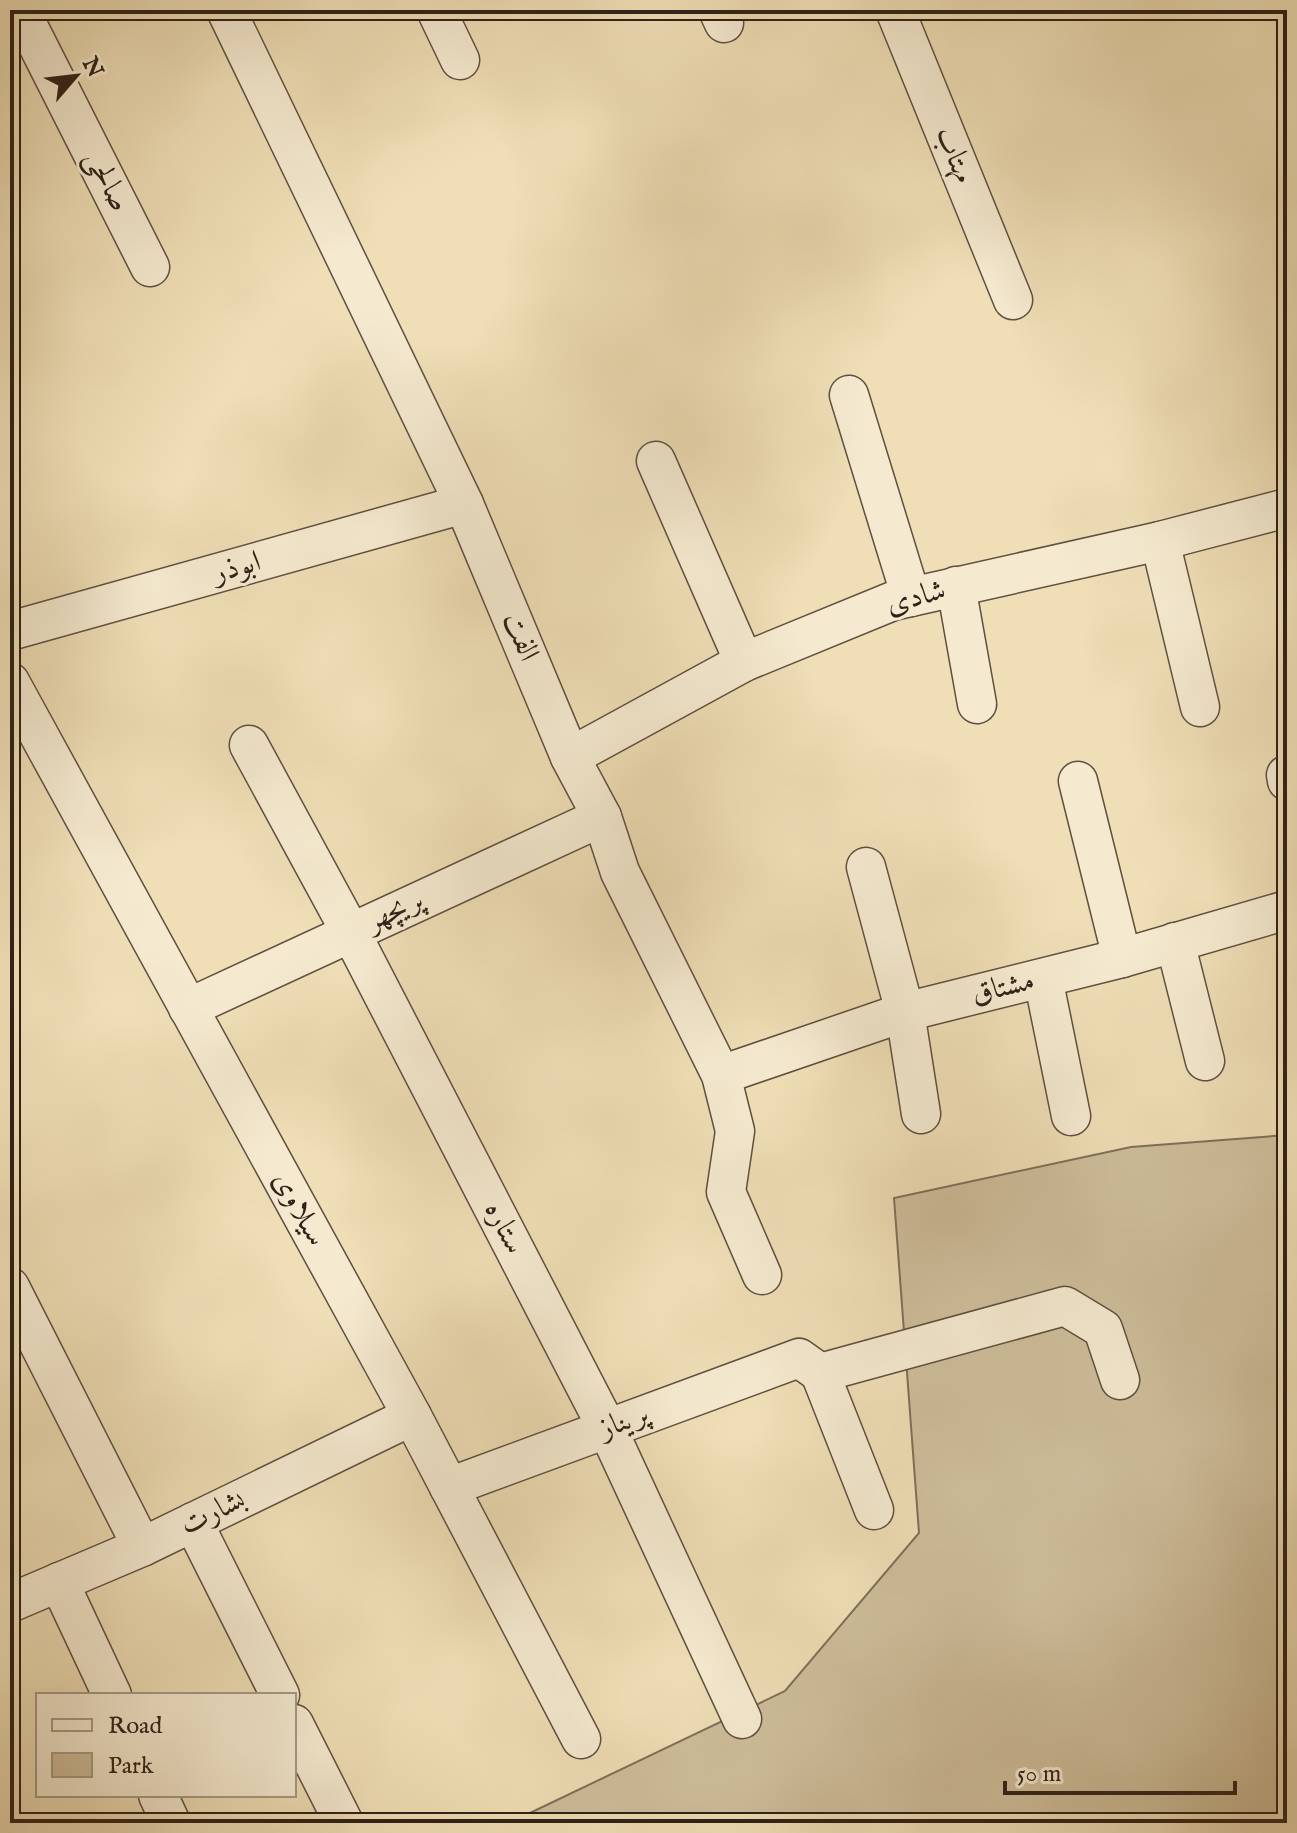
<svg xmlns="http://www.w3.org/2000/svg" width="1297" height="1833" font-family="'IM FELL English',Amiri,serif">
  <rect width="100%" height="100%" fill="#efdeb6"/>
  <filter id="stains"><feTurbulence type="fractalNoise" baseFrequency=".0025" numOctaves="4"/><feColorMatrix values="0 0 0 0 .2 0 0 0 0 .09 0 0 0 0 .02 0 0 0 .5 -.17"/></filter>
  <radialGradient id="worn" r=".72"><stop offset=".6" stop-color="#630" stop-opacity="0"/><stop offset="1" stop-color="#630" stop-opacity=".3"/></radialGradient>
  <!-- green -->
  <path fill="#cebe9b" stroke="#7e705a" stroke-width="2" d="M1287 1135V1823H509L785 1691 919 1533 894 1198 1131 1147Z"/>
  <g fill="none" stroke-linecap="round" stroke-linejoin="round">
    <defs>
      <g id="minor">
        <path d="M20 10 150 267"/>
        <path d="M226 10 464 504 570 757 602 817 620 872 721 1075 735 1131 726 1192 762 1275"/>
        <path d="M436 10 460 60"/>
        <path d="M718 10 724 23"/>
        <path d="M895 10 1013 300"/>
        <path d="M849 395 911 597"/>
        <path d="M656 461 744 662"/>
        <path d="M1160 541 1200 707"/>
        <path d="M956 586 977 704"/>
        <path d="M10 631 464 504"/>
        <path d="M10 682 412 1416 581 1739"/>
        <path d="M249 745 350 931 607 1428 742 1719"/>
        <path d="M570 757 744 662 893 601 1160 541 1287 508"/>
        <path d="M1286 775 1287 781"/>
        <path d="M1078 781 1122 958"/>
        <path d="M866 867 905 1012 921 1114"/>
        <path d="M1175 942 1205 1061"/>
        <path d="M1043 978 1071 1116"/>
        <path d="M188 1008 602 817"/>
        <path d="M721 1075 905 1012 1122 958 1287 910"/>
        <path d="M10 1287 142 1547"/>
        <path d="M820 1373 874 1510"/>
        <path d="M449 1487 799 1358 820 1373 1065 1306 1103 1329 1120 1380"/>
        <path d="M193 1522 280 1695"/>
        <path d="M59 1582 112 1695"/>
        <path d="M10 1603 142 1547 412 1416"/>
        <path d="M294 1724 344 1823"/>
        <path d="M158 1795 171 1823"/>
      </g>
    </defs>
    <!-- minor casing -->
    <use href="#minor" stroke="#5f5040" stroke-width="41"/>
    <!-- minor -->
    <use href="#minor" stroke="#f5ead0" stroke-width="38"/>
  </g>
  <g text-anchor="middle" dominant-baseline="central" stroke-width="6" stroke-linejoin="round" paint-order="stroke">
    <!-- street labels -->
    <g font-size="30" fill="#2f2118" stroke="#f5ead0">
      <text transform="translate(954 155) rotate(68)">مهتاب</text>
      <text transform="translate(107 181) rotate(63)">صالحی</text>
      <text transform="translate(237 568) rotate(-16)">ابوذر</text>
      <text transform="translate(916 598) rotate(-15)">شادی</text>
      <text transform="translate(520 637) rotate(67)">الفت</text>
      <text transform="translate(395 911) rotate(-24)">پریچهر</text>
      <text transform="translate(1003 988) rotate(-14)">مشتاق</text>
      <text transform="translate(299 1209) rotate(61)">سیلاوی</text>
      <text transform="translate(504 1228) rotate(63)">ستاره</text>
      <text transform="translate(624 1422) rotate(-20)">پریناز</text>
      <text transform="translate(213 1513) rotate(-26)">بشارت</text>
    </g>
  </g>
  <!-- margin -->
  <rect width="1297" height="1833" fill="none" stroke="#efdeb6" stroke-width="40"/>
  <rect x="12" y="12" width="1273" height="1809" fill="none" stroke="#2f2118" stroke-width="4"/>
  <rect x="20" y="20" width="1257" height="1793" fill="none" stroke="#2f2118" stroke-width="2"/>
  <!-- legend -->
  <rect x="36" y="1693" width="260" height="104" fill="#f5ead0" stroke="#a69a86" stroke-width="2"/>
  <rect x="52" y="1719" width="40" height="12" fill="#f5ead0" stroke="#a69a86" stroke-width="2"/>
  <text x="108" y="1733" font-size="24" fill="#2f2118">Road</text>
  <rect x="52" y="1753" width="40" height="24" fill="#cebe9b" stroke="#a69a86" stroke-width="2"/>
  <text x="108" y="1773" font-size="24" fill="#2f2118">Park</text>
  <!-- north arrow -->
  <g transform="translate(76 76) rotate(62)" stroke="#f5ead0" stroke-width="6" paint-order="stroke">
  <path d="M0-6L14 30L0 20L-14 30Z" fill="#2f2118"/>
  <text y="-12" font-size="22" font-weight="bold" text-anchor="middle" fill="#2f2118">N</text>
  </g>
  <!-- scale -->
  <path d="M1005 1781v12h230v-12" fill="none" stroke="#2f2118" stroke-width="4"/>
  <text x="1017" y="1781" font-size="24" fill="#2f2118" stroke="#f5ead0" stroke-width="6" paint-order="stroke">50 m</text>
  <rect width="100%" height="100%" filter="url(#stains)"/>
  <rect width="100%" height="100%" fill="url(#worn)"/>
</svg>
